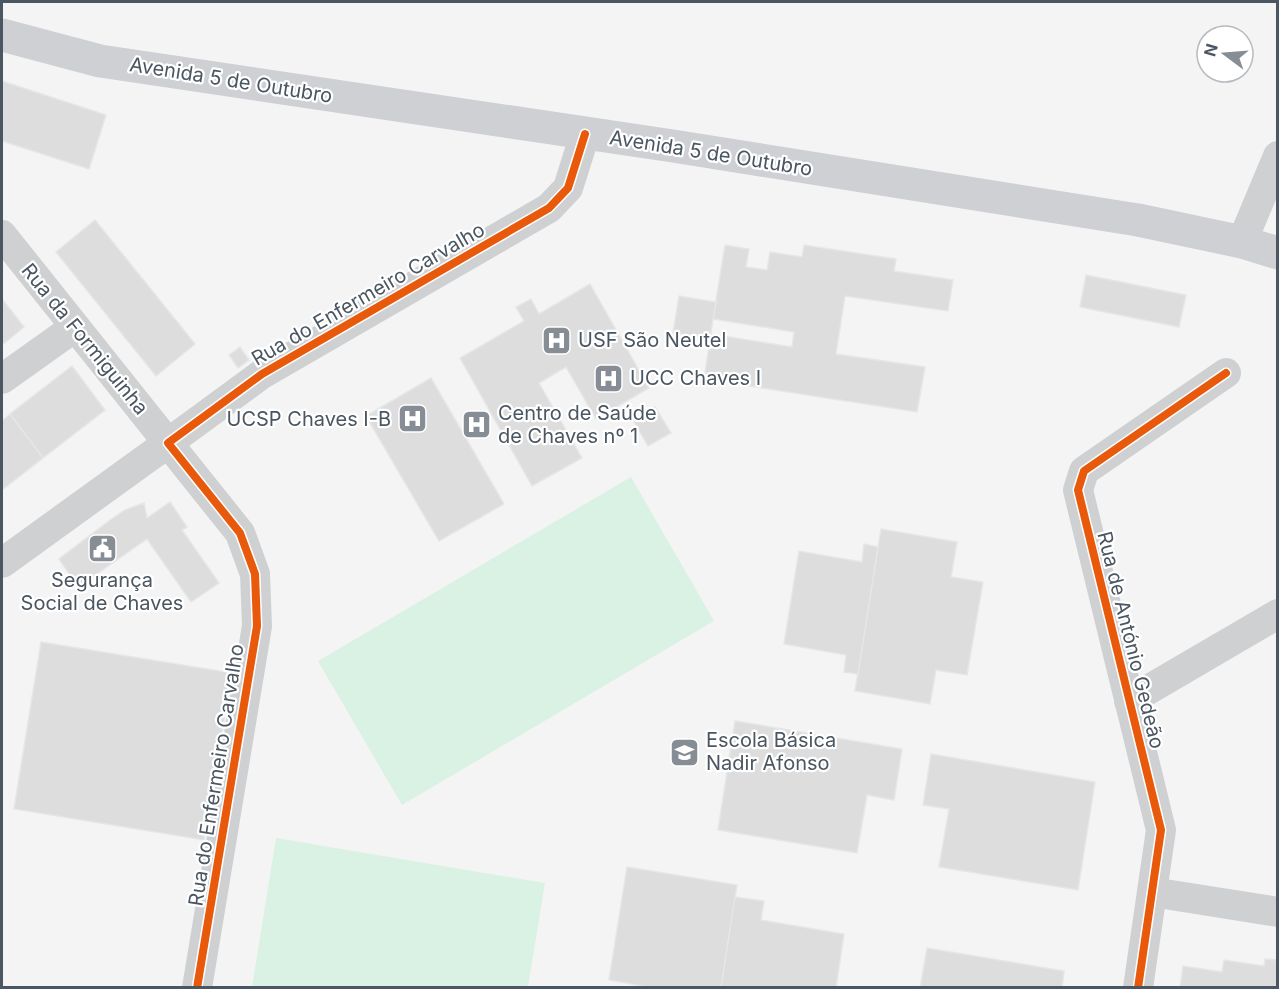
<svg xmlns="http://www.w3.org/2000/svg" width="1279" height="989" font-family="Inter,sans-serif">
  <rect width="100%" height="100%" fill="#f4f4f4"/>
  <!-- green -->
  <g fill="#d9f2e3">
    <path d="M631 477 714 621 402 805 318 661Z"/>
    <path d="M276 838 545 883 528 987H252Z"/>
  </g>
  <!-- building -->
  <g fill="#ddddde" stroke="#e5e6e7" stroke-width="1.5">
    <path d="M2 81 106 115 89 169 2 141Z"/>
    <path d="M95 220 195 344 156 376 56 252Z"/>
    <path d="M725 245 749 249 746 267 767 270 770 252 802 257 804 245 896 259 894 271 953 280 948 311 845 296 836 354 925 367 917 412 704 379 711 334 792 347 794 332 713 319Z"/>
    <path d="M1086 275 1186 295 1179 327 1080 307Z"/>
    <path d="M590 284 649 388 596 419 566 367 539 383 582 458 532 486 460 358 524 321 516 307 531 299 539 314Z"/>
    <path d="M679 296 716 302 710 338 673 333Z"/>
    <path d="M2 299 24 327 2 345Z"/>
    <path d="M240 347 249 360 238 368 229 355Z"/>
    <path d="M72 366 105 410 43 458 10 414Z"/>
    <path d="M431 378 504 504 439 541 366 416Z"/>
    <path d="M655 407 671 433 648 446 633 420Z"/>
    <path d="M10 414 43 458 2 490V421Z"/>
    <path d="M170 502 187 527 182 530 219 583 191 602 147 539 78 587 59 559 110 520 125 510 144 503 147 518Z"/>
    <path d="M881 529 957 542 951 577 983 582 967 675 936 670 930 704 855 691Z"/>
    <path d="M864 544 878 547 858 674 844 672 846 655 784 644 799 551 862 562Z"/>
    <path d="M41 642 232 673 204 840 14 809Z"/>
    <path d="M735 721 902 749 894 800 867 795 857 853 718 830Z"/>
    <path d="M931 754 1095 782 1078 890 939 867 949 809 923 805Z"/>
    <path d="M627 867 737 885 721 988H654L609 980Z"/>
    <path d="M735 897 764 901 761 920 844 934 836 988H721Z"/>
    <path d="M927 948 1064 971 1062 988H920Z"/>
    <path d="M1265 959 1278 960V988H1180L1183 966 1222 972 1224 960 1264 966Z"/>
  </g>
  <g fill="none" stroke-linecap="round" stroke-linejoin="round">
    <!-- street -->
    <g stroke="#ced0d2" stroke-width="30">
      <path d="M2 235 168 443 2 563"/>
      <path d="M1242 242 1278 156"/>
      <path d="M2 379 75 327"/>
      <path d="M1129 701 1278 614"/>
      <path d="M1152 892 1278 912"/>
      <path d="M197 988 257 626 255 574 240 533 168 443 262 374 549 208 568 188 585 134"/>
      <path d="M1138 988 1161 830 1078 490 1084 471 1226 373"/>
    </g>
    <!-- secondary -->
    <path stroke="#ced0d4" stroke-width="33" d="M2 35 100 61 673 146 1138 220 1242 242 1278 253"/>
    <defs>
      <g id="cycleway">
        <path d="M197 988 257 626 255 574 240 533 168 443 262 374 549 208 568 188 585 134"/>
        <path d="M1138 988 1161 830 1078 490 1084 471 1226 373"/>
      </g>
    </defs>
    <!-- cycleway casing -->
    <use href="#cycleway" stroke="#fff" stroke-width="11"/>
    <!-- cycleway -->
    <use href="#cycleway" stroke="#e8590c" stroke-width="8"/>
  </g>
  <!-- icons -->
  <defs>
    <symbol id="hospital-square" viewBox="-11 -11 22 22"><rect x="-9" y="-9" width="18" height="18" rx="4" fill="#868d94" stroke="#fff"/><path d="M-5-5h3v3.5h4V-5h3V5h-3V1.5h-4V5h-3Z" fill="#fff"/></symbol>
    <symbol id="civic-square" viewBox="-11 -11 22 22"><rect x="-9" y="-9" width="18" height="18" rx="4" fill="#868d94" stroke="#fff"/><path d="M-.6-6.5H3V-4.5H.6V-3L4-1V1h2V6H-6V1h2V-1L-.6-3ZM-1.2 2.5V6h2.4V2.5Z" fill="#fff"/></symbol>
    <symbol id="school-square" viewBox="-11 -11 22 22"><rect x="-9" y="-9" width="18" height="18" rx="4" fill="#868d94" stroke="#fff"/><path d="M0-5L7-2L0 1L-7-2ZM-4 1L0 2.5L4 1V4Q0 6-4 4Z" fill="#fff"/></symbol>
  </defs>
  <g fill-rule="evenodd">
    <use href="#hospital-square" x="540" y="324" width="33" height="33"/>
    <use href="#hospital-square" x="592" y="362" width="33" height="33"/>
    <use href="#hospital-square" x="396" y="402" width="33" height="33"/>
    <use href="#hospital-square" x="460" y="408" width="33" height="33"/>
    <use href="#civic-square" x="86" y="532" width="33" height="33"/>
    <use href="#school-square" x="668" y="736" width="33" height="33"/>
  </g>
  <g text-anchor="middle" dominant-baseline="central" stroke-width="4.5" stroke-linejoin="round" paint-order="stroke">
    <!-- street labels -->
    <g font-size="20" fill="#4a5661" stroke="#fff">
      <text transform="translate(231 80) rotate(9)">Avenida 5 de Outubro</text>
      <text transform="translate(711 153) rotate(9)">Avenida 5 de Outubro</text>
      <text transform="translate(368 294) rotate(-30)">Rua do Enfermeiro Carvalho</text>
      <text transform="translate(85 339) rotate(51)">Rua da Formiguinha</text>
      <text transform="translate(1131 640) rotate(76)">Rua de António Gedeão</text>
      <text transform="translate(216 775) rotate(-81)">Rua do Enfermeiro Carvalho</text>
    </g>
    <!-- poi labels -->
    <g font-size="20" fill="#4a5661" stroke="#fff" text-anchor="start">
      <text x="578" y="340">USF São Neutel</text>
      <text x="630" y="378">UCC Chaves I</text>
      <text x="498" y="413">Centro de Saúde<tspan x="498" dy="23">de Chaves nº 1</tspan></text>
      <text x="391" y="419" text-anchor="end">UCSP Chaves I-B</text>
      <text x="102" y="580" text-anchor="middle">Segurança<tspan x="102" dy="23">Social de Chaves</tspan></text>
      <text x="706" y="740">Escola Básica<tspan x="706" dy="23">Nadir Afonso</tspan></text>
    </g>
  </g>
  <!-- border -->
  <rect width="1279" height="989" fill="none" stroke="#4a5661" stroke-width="6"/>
  <!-- north arrow -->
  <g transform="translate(1225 54) rotate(286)"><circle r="28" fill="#ffffff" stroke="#b7bbc0" stroke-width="1.5"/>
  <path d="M0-4.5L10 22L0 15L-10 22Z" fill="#868d94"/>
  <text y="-9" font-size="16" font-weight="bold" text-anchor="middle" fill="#4a5661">N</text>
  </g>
</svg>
